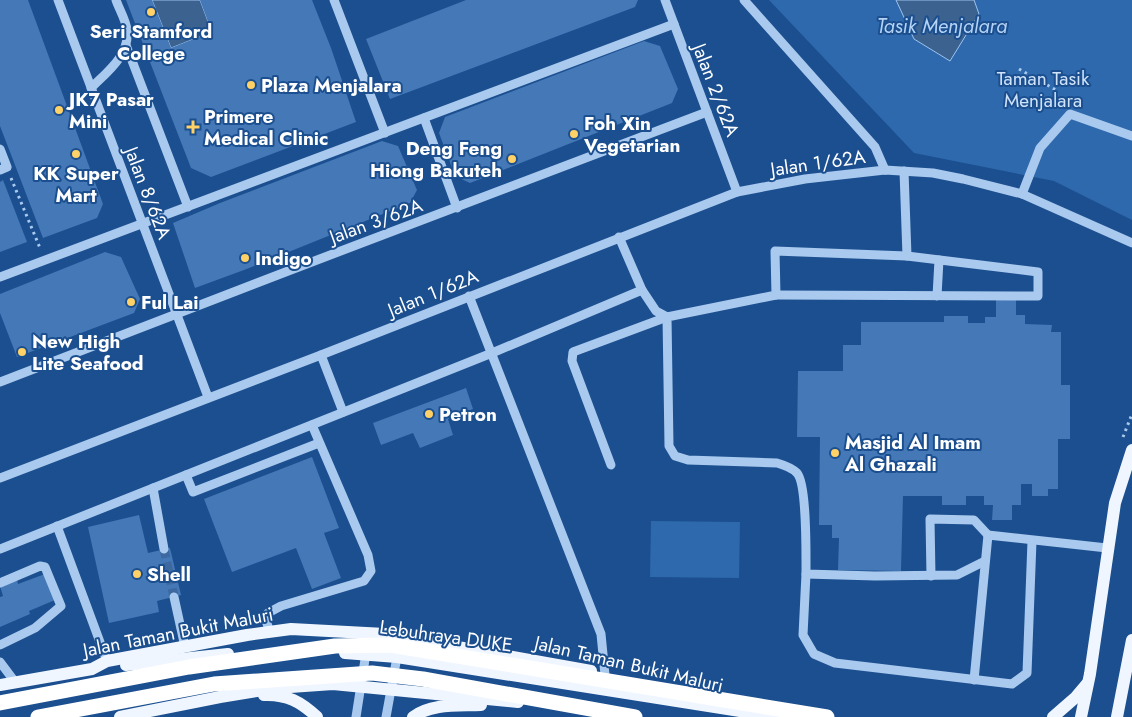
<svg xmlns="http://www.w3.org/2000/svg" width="1132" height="717" font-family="Jost,sans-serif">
  <rect width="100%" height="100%" fill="#1b4f8f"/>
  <!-- green -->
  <g fill="#2e69ad">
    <path d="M769 0H1132V220L1054 181 914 153Z"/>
    <path d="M651 521 740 522 739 578 650 577Z"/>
  </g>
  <!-- water -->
  <g fill="#3c6290" stroke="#9cc4f0">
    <path d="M152 0H200L212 32 171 48Z"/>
    <path d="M896 0H974L979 14 950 61 914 39Z"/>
  </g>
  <!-- building -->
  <g fill="#4478b7">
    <path d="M0 0H28L103 204 97 218 43 238 0 126Z"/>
    <path d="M126 0H152L171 48 212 32 200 0H312L331 48 356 122 211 177 191 168Z"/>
    <path d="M466 0H638L635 7 390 99 366 39Z"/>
    <path d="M644 41 660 46 678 89 672 103 470 183 455 176 439 133 445 117Z"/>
    <path d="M382 141 398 146 417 190 410 203 244 270 195 288 173 223 220 203Z"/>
    <path d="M3 180 27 242 0 252V182Z"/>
    <path d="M105 252 121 257 140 299 134 313 17 357 0 313V294Z"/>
    <path d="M996 300H1016V315H1025V324L1052 325 1051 332H1061V385H1070V439H1058V489H1048V496H1032V484H1021V505H1012V520H992L993 505H984V496H966V505H942V496H903L901 571 838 570 839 538H832V525H819L820 437H797L798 371H843V345H861V322H944V316H968V323H985V317H996Z"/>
    <path d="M466 388 473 409 448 419 453 435 420 448 413 433 381 445 373 423Z"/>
    <path d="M312 457 339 528 324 533 341 578 312 589 296 548 232 572 204 499Z"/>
    <path d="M139 515 148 553 170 548 181 595 157 601 159 612 109 623 88 527Z"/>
    <path d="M45 574 55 600 29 611 30 614 0 627V597L3 596 0 586 17 580 18 584Z"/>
  </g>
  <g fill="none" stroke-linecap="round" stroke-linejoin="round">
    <!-- minor-tunnel -->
    <path stroke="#3d69a0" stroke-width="9" stroke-dasharray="9 4.5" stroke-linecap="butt" d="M164 549 174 597"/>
    <!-- path -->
    <g stroke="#a9c9ee" stroke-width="3" stroke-dasharray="2.5 4" stroke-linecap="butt">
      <path d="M1019 69 1056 90 1058 106"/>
      <path d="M11 178 40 248"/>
      <path d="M1123 437 1132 414"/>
    </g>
    <!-- minor -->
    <g stroke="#a9c9ee" stroke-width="9">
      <path d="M58 0 208 397"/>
      <path d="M334 0 385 133"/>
      <path d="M665 0 737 192"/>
      <path d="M744 0 875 147 885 170"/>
      <path d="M126 45 188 207"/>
      <path d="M91 88C107 72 130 55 127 30 126 20 119 9 116 0"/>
      <path d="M424 118 457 208"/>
      <path d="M0 149 7 167 0 170"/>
      <path d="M1022 194 1040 148 1070 114 1132 136"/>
      <path d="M907 256 775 251 776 295 667 317 669 446 675 456 688 460 777 463C784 465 792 468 797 473 807 484 806 556 806 574L875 576 957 575 985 561"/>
      <path d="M0 277 674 24"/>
      <path d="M776 295 1038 296V272L907 256 904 171"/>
      <path d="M469 296 601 634 605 675"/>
      <path d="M937 296 939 260"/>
      <path d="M321 355 343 412"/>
      <path d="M0 382C235 290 471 202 707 112"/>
      <path d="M611 465 572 361 573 352 667 317 656 311 642 290"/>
      <path d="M186 475 193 492 319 443"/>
      <path d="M0 478 321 355 737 192 805 179 885 170 933 173 963 179 1022 194 1132 243"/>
      <path d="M153 488 164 549"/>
      <path d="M57 526 107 661"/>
      <path d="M0 549 492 353 642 290 619 237"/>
      <path d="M806 574 803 635 814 654 835 663 1012 684 1027 673 1032 541"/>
      <path d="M931 576 930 519 974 520 988 535"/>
      <path d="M0 583 40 566 45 567 61 606 35 628 0 645"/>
      <path d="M174 597 185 647"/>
      <path d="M270 632 265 618 268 613 281 606 364 581 371 571 368 555 312 425"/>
      <path d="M0 662 15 682"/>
      <path d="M974 680 988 535 1107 548"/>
      <path d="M356 717 366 653"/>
      <path d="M386 717 397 657"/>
    </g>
    <!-- major -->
    <g stroke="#f0f6ff" stroke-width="12">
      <path d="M345 653 397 657 746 712"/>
      <path d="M126 665 228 654"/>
      <path d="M0 685 92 669 107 661 247 635 291 629 385 634 591 671"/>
      <path d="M264 695C287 694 301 702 317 717"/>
      <path d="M739 709 776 717"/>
      <path d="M120 717 220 697 276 688 333 684 518 702"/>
      <path d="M413 717C432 703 458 706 481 705"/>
      <path d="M1053 717 1076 697 1087 684"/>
      <path d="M1081 717 1090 674 1115 503 1132 450"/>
      <path d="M1117 717 1132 640"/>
    </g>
    <!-- highway-bridge -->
    <g stroke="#fff" stroke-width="15">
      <path d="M0 703 189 667 335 646 390 645 827 717"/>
      <path d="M38 717 214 684 372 673 423 679 635 717"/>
    </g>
  </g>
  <!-- markers -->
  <g fill="#ffd166" stroke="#1b4f8f" stroke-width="2">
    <circle cx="151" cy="12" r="5"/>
    <circle cx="251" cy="85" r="5"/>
    <circle cx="59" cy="110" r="5"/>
    <path d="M190.5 119.5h5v5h5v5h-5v5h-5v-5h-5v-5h5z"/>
    <circle cx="574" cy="134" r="5"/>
    <circle cx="76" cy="154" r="5"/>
    <circle cx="512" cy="159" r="5"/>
    <circle cx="245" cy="258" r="5"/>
    <circle cx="131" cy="302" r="5"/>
    <circle cx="22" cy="352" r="5"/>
    <circle cx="429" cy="414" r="5"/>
    <circle cx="835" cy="453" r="5"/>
    <circle cx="137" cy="574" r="5"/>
  </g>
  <g text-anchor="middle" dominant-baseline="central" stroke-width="4" stroke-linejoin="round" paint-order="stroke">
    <!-- poi labels -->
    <g font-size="19" font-weight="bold" fill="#fff" stroke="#1b4f8f" text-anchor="start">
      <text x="151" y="31" text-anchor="middle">Seri Stamford<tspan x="151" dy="22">College</tspan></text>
      <text x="261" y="85">Plaza Menjalara</text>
      <text x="69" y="99">JK7 Pasar<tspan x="69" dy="22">Mini</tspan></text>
      <text x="204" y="116">Primere<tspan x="204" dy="22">Medical Clinic</tspan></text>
      <text x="584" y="123">Foh Xin<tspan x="584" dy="22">Vegetarian</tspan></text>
      <text x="502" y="148" text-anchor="end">Deng Feng<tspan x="502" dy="22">Hiong Bakuteh</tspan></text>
      <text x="76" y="173" text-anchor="middle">KK Super<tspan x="76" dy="22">Mart</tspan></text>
      <text x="255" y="258">Indigo</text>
      <text x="141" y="302">Ful Lai</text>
      <text x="32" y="341">New High<tspan x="32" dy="22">Lite Seafood</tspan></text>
      <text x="439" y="414">Petron</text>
      <text x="845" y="442">Masjid Al Imam<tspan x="845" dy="22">Al Ghazali</tspan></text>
      <text x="147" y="574">Shell</text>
    </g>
    <!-- park labels -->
    <g font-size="19" fill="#cfe3fa" stroke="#1b4f8f">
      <text x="1043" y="78">Taman Tasik<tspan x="1043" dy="22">Menjalara</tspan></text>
    </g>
    <!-- street labels -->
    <g font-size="19" fill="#fff" stroke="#1b4f8f">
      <text transform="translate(716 90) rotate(69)">Jalan 2/62A</text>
      <text transform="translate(818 163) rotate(-8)">Jalan 1/62A</text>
      <text transform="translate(148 193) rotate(69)">Jalan 8/62A</text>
      <text transform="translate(376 221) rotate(-20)">Jalan 3/62A</text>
      <text transform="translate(433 293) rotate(-22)">Jalan 1/62A</text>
      <text transform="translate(178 632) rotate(-11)">Jalan Taman Bukit Maluri</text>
      <text transform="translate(446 636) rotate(8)">Lebuhraya DUKE</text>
      <text transform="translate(629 664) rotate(13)">Jalan Taman Bukit Maluri</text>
    </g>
    <!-- water labels -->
    <g font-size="20" font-style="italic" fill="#b5d3f5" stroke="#1b4f8f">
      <text x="942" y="26">Tasik Menjalara</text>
    </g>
  </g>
</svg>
